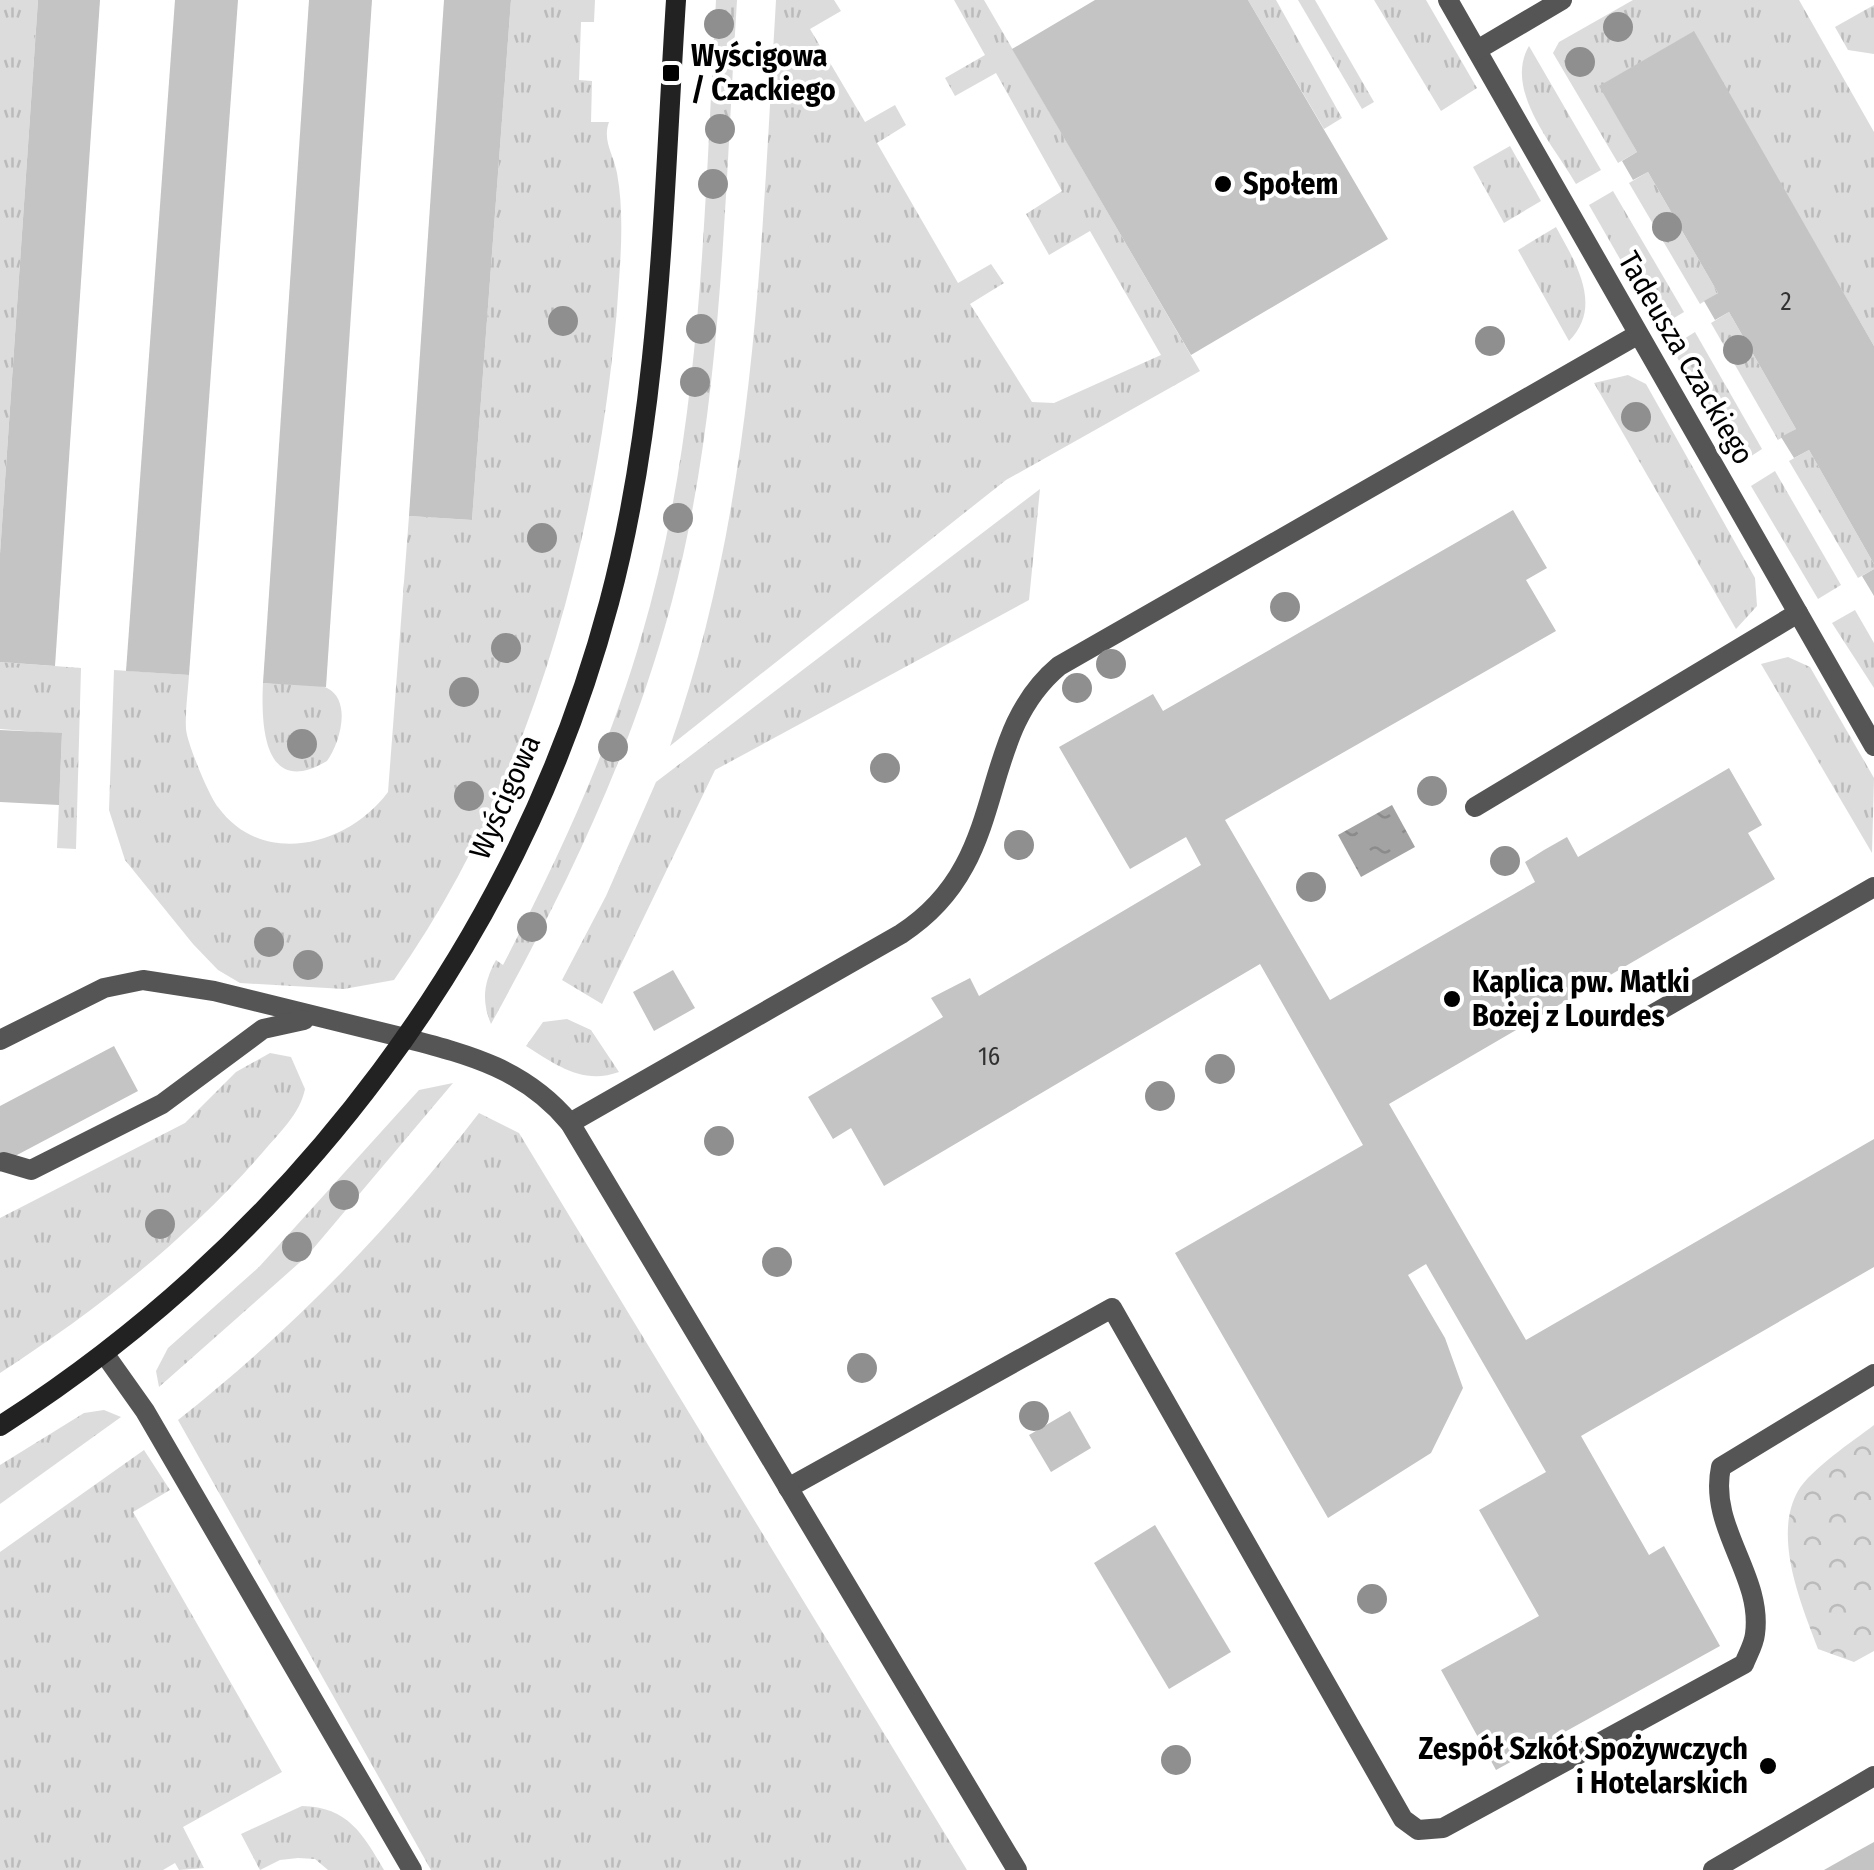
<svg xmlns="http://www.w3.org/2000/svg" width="1874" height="1870" font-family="'Fira Sans Condensed',sans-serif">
  <defs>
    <pattern id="grass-tufts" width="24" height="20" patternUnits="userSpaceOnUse" patternTransform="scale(2.5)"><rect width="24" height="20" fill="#dcdcdc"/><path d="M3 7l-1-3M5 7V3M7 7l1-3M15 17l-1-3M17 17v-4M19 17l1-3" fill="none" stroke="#bbb"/></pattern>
    <pattern id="forest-crowns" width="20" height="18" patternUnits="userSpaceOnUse" patternTransform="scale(2.5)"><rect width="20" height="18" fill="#dcdcdc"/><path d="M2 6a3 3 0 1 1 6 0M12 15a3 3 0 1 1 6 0" fill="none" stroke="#bbb"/></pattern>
    <pattern id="water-ripples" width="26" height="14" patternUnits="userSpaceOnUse" patternTransform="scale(2.5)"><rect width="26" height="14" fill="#a3a3a3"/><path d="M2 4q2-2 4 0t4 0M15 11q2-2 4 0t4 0" fill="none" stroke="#8b8b8b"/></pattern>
  </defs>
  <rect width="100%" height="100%" fill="#fff"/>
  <!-- grass -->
  <g fill="url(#grass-tufts)">
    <path d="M0 0H38L0 554Z"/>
    <path d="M511 0H595L594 22H581L579 80 592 81 591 122H609C602 141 614 155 617 173 625 217 620 265 617 309 597 542 530 787 394 980L344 989 240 983 218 970 193 944 125 860 109 810 114 670 189 675C188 692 185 711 186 729 187 743 209 796 218 807 263 869 349 845 388 792L409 516 472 520Z"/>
    <path d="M716 0H737C724 199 723 407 672 601 632 752 566 888 491 1024 481 1000 484 982 496 960L503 965C558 859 608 752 641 638 702 432 704 212 716 0Z"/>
    <path d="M776 0H834L841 11 810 29 865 122 895 105 906 125 877 143 958 283 991 264 1004 283 970 304 1032 402 1054 403 1161 355 1090 231 1049 255 1026 214 1062 191 996 73 955 96 945 78 985 55 954 0H984L1200 371 1006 480 670 746C755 506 761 251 776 0Z"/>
    <path d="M1248 0H1276L1342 118 1324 129Z"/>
    <path d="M1298 0H1315L1374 102 1362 109Z"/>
    <path d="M1374 0H1426L1477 88 1441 111Z"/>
    <path d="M1633 0H1799L1874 132V346L1693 32 1600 86 1637 152 1618 163 1553 53 1559 42Z"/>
    <path d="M1874 5V54L1848 50 1835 27Z"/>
    <path d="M1529 46 1601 170 1576 184C1555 147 1503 90 1529 46Z"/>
    <path d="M1510 146 1541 201 1504 223 1473 167Z"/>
    <path d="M1648 172 1718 293 1700 304 1629 183Z"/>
    <path d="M1613 191 1684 312 1659 327 1589 205Z"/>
    <path d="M1556 227C1575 262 1604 306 1569 341L1518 250Z"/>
    <path d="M1729 312 1796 429 1778 440 1711 323Z"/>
    <path d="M1695 332 1762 449 1739 464 1671 347Z"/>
    <path d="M1628 375 1646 384 1755 578 1757 606 1736 629 1594 383Z"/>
    <path d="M1809 450 1874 564V569L1858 578 1789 461Z"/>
    <path d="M1775 471 1841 585 1818 599 1751 486Z"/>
    <path d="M1040 489 1029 600 715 770 602 1004 562 980 606 896 656 782Z"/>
    <path d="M1855 610 1874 643V688L1832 623Z"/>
    <path d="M1788 657 1810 667 1874 778 1872 853 1761 664Z"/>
    <path d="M0 662 81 668 76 849 57 848 62 734 0 729Z"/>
    <path d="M263 683C281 684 311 680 327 688 353 701 339 745 327 761 263 799 261 724 263 683Z"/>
    <path d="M567 1019 591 1030 619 1072C583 1085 556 1065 526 1046L543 1022Z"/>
    <path d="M270 1053 291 1057 305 1089C300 1114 279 1133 263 1152 186 1240 97 1310 0 1373V1218L185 1123 236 1072Z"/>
    <path d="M453 1083 307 1256 159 1387 156 1371 168 1348 259 1267 419 1090Z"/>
    <path d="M479 1113 519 1133 967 1870H431L178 1420C294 1328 389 1230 479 1113Z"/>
    <path d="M104 1410 121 1417 0 1504V1465L84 1413Z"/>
    <path d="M144 1450 170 1490 133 1512 282 1772 183 1827 204 1868 179 1870 175 1863 163 1870H0V1552Z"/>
    <path d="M302 1806C348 1807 363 1834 384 1870H328L315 1859 298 1858 280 1860 260 1870 241 1834Z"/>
  </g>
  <!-- forest -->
  <path fill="url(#forest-crowns)" d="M1874 1425V1651L1854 1662 1818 1649C1802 1606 1772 1537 1798 1491 1811 1469 1853 1441 1874 1425Z"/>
  <!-- water -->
  <path fill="url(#water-ripples)" d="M1392 805 1415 847 1361 877 1338 835Z"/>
  <!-- building -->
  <g fill="#c4c4c4">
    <path d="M38 0H100L55 666 0 662V554Z"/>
    <path d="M175 0H238L189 675 126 671Z"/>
    <path d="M309 0H372L326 687 263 683Z"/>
    <path d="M444 0H511L472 520 409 516Z"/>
    <path d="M1095 0H1248L1388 239 1191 355 1012 49Z"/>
    <path d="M1694 31 1874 346V564L1809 450 1794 458 1781 437 1796 429 1729 312 1715 320 1704 301 1718 293 1648 172 1633 180 1622 161 1637 152 1599 86Z"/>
    <path d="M1513 510 1547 568 1526 580 1556 631 1225 820 1330 1000 1535 882 1525 862 1544 850 1567 837 1578 857 1729 768 1762 825 1748 833 1775 879 1389 1104 1526 1340 1874 1139V1267L1581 1436 1649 1555 1664 1546 1720 1646 1496 1770 1441 1670 1539 1616 1479 1510 1546 1472 1426 1264 1408 1275 1445 1338 1463 1388 1431 1453 1328 1518 1175 1253 1363 1145 1260 964 884 1186 851 1128 833 1139 808 1097 943 1017 931 998 970 978 979 996 1201 865 1186 837 1130 869 1059 747 1153 694 1163 711Z"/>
    <path d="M1874 569V596L1862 576Z"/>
    <path d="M0 730 62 733 59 805 0 802Z"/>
    <path d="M673 970 695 1008 654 1031 633 992Z"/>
    <path d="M114 1046 138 1091 0 1164V1106Z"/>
    <path d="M1070 1411 1091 1448 1051 1472 1029 1435Z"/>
    <path d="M1155 1525 1231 1652 1169 1689 1094 1563Z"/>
    <path d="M1874 1842V1870H1824L1854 1853Z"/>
  </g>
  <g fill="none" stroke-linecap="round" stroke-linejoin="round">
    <!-- lane -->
    <g stroke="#555" stroke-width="20">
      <path d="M1475 807 1798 613"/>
      <path d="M1643 1020 1874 887"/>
      <path d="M0 1040 104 988 143 980 214 991 405 1038"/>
      <path d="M570 1123 901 934C1014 861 972 739 1059 666L1637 335"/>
      <path d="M4 1162 31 1170 162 1104 263 1029 304 1020"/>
      <path d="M106 1356 145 1411 412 1870"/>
      <path d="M788 1488 1112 1308 1403 1819 1418 1830 1443 1828 1744 1664C1748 1654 1754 1644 1755 1634 1763 1575 1708 1528 1721 1467L1874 1374"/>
      <path d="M1713 1870 1874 1776"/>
    </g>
    <!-- street -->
    <g stroke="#555" stroke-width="20">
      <path d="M1448 0 1874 746"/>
      <path d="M1477 50 1562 0"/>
      <path d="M405 1038C470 1055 525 1069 570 1123L1017 1870"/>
    </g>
    <!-- secondary -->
    <path stroke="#222" stroke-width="20" d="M0 1426C295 1237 518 943 609 603 661 409 663 199 676 0"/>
  </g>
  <!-- trees -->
  <g fill="#8f8f8f">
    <circle cx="719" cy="24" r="15"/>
    <circle cx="1618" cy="27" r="15"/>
    <circle cx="1580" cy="62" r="15"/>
    <circle cx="720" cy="129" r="15"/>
    <circle cx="713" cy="184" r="15"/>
    <circle cx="1667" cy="227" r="15"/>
    <circle cx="563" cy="321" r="15"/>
    <circle cx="701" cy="329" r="15"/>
    <circle cx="1490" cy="341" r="15"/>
    <circle cx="1738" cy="350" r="15"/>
    <circle cx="695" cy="382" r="15"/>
    <circle cx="1636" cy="417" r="15"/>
    <circle cx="678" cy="518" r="15"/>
    <circle cx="542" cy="538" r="15"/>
    <circle cx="1285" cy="607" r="15"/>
    <circle cx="506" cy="648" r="15"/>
    <circle cx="1111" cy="664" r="15"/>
    <circle cx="1077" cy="688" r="15"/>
    <circle cx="464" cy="692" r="15"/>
    <circle cx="302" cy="744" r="15"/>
    <circle cx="613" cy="747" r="15"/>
    <circle cx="885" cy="768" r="15"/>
    <circle cx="1432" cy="791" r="15"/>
    <circle cx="469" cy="796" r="15"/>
    <circle cx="1019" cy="845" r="15"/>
    <circle cx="1505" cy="861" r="15"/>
    <circle cx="1311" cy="887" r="15"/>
    <circle cx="532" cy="927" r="15"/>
    <circle cx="269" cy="942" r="15"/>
    <circle cx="308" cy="965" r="15"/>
    <circle cx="1220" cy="1069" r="15"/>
    <circle cx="1160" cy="1096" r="15"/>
    <circle cx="719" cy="1141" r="15"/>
    <circle cx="344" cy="1195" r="15"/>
    <circle cx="160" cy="1224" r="15"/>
    <circle cx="297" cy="1247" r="15"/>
    <circle cx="777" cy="1262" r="15"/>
    <circle cx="862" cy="1368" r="15"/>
    <circle cx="1034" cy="1416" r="15"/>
    <circle cx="1372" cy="1599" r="15"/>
    <circle cx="1176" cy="1760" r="15"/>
  </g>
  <!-- markers -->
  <g fill="#000" stroke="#fff" stroke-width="4">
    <rect x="661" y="63" width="20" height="20" rx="5"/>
    <circle cx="1223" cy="184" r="10"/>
    <circle cx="1452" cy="999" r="10"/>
    <circle cx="1768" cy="1766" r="10"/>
  </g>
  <g text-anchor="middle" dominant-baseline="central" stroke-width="8" stroke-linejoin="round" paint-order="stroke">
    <!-- number labels -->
    <g font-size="25" fill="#313131">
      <text x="1786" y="302">2</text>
      <text x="989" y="1057">16</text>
    </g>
    <!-- poi labels -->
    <g font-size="30" font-weight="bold" fill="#000" stroke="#fff" text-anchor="start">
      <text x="691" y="56">Wyścigowa<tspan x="691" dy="34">/ Czackiego</tspan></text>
      <text x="1243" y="184">Społem</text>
      <text x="1472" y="982">Kaplica pw. Matki<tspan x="1472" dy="34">Bożej z Lourdes</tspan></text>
      <text x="1748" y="1749" text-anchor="end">Zespół Szkół Spożywczych<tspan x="1748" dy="34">i Hotelarskich</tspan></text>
    </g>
    <!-- street labels -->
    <g font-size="30" fill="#000" stroke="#fff">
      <text transform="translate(1686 358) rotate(60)">Tadeusza Czackiego</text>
      <text transform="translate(505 797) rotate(-66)">Wyścigowa</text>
    </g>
  </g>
</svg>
